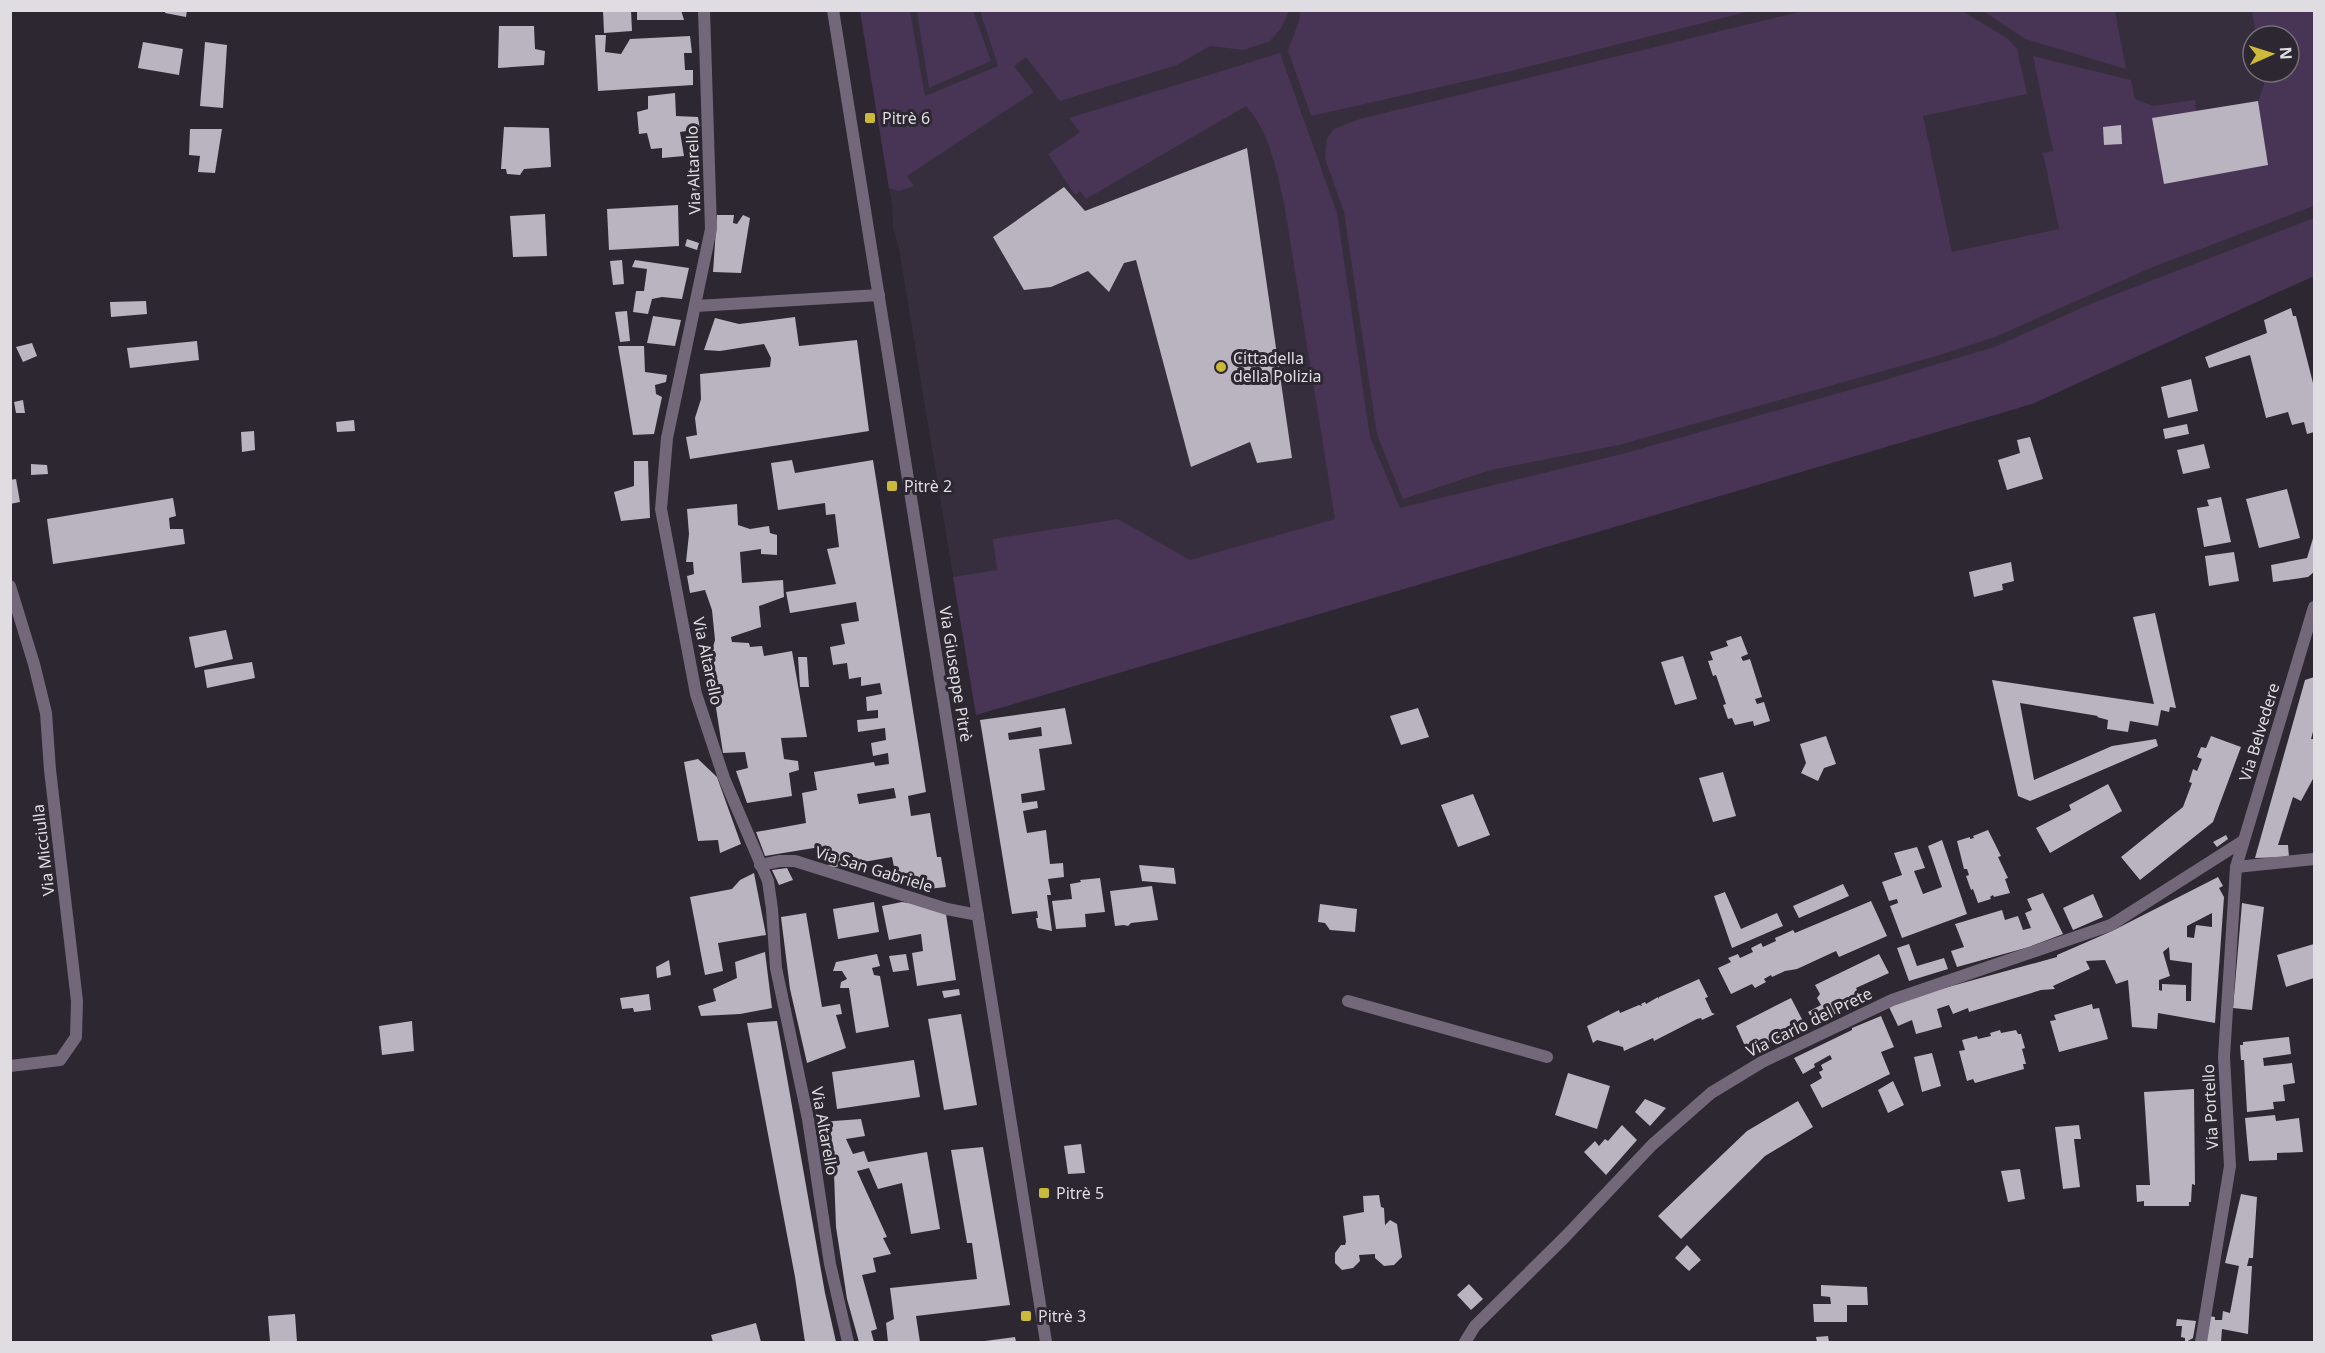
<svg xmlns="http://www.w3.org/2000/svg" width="2325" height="1353" font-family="'Noto Sans',sans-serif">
  <rect width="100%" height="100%" fill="#2c2730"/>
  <!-- built -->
  <path fill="#362e3c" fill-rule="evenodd" d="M860 11H2314V276L2032 404 976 715 899 249 893 228 892 205ZM2253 36H2289V72H2253Z"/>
  <!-- green -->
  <g fill="#483455">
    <path d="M860 11H910L925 96 998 66 980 11H1289L1282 27 1270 41 1244 50 1210 46 1177 65 1060 101 1026 57 1014 66 1034 92 907 176 914 186 899 191 889 188Z"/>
    <path d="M917 11H973L991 61 929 88Z"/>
    <path d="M1300 11V10L1751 11 1511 71 1311 116 1288 50 1300 19Z"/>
    <path d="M1803 11H1962L2007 38 2017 49 2027 94 1923 116 1952 252 2059 229 2043 153 2053 151 2033 56 2131 80 2135 99 2153 106 2195 100 2196 111 2153 118 2164 184 2268 165 2258 101 2264 85 2262 72H2289V36H2256L2252 11H2314V206L2153 267 1995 337 1940 355 1619 445 1491 470 1403 499 1377 435 1344 212 1325 159 1327 138 1334 129 1360 119Z"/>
    <path d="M1983 11H2115L2126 69 2025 39Z"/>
    <path d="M1280 53 1337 213 1370 437 1400 508 1622 454 1878 382 1997 346 2088 305 2314 218V276L2032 404 976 715 953 577 997 570 993 539 1118 519 1190 560 1335 519 1284 203C1276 170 1270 132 1246 106L1086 199 1080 191 1075 195 1048 154 1080 132 1069 118Z"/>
  </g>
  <!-- building -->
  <g fill="#bab3c0" fill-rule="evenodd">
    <path d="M166 10H187L186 17 165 13Z"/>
    <path d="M603 10H631L632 31 604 33Z"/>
    <path d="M637 10H681L684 20H637Z"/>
    <path d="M499 26H534L535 49 545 51 544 65 498 68Z"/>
    <path d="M595 35H606L605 52 621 54 630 39 690 36 692 53H684L685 70H693V85L598 91Z"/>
    <path d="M143 42 183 49 179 75 138 68Z"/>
    <path d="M205 42 227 45 223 108 200 106Z"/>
    <path d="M675 93 676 116 698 117 700 129 680 132 684 156 662 158V148L651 149 647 133 639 134 637 112 648 109V96Z"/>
    <path d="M2258 101 2268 165 2164 184 2152 118Z"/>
    <path d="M2121 125 2122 144 2104 145 2103 127Z"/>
    <path d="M504 127 549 128 551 167 524 169 520 175 507 174 506 169H501Z"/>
    <path d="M190 129H222L215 173 198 172 200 156 189 155Z"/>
    <path d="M1247 148 1292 458 1257 463 1250 442 1191 467 1136 260 1124 263 1109 292 1088 271 1051 287 1024 290 993 237 1064 187 1085 211Z"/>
    <path d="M701 184 702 196H693L692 187Z"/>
    <path d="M678 205 679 246 609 250 607 209Z"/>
    <path d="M545 214 547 256 513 257 510 216Z"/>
    <path d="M717 215H734L733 223 737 224 743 215 750 218 741 273 713 272Z"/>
    <path d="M687 239 699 243 697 250 685 246Z"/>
    <path d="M622 260 624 284 613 285 610 261Z"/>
    <path d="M635 260 689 268 682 299 662 297 652 299 648 314 633 312 636 291H644L647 269 632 267Z"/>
    <path d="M146 301 147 314 111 317 110 302Z"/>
    <path d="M2291 308 2293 316H2296L2314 387V432L2307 434 2304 422 2292 425 2288 412 2266 418 2250 355 2209 368 2205 357 2267 333 2264 320Z"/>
    <path d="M627 311 630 341 620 342 615 312Z"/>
    <path d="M653 316 681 320 675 346 647 343Z"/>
    <path d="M795 317 799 346 857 340 869 431 690 459 686 437 697 435 695 418 701 399 700 374 770 367 771 358 764 344 720 351 704 350 715 318 739 324Z"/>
    <path d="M197 341 199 360 130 368 127 348Z"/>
    <path d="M32 343 37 356 23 362 16 347Z"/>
    <path d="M618 346H644L645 372 667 375 666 382 655 385 656 394 662 397 654 434 633 435Z"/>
    <path d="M2191 379 2198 411 2168 418 2161 387Z"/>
    <path d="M23 400 25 413H16L14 402Z"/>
    <path d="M354 420 355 431 337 432 336 422Z"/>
    <path d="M2187 424 2189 434 2165 439 2163 429Z"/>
    <path d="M254 431 255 450 242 452 241 432Z"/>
    <path d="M2030 437 2043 479 2007 490 1998 460 2020 453 2017 440Z"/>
    <path d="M2204 444 2210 468 2183 474 2177 450Z"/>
    <path d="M792 460 795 473 873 460 926 792 908 796 911 816 930 813 936 851 937 857H941L946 887 928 889 897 882 892 857 829 868 826 846 765 856 756 832 806 823 802 793 817 790 814 772 874 762 875 766 889 764 888 753 873 756 871 743 886 740 885 728 858 732 857 720 878 718V710L867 711 866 697 882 694 880 683 861 686V677L849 679 847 663 833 665 830 647 845 644 841 624 859 621 856 602 790 613 786 592 836 584 827 549 839 547 835 514 826 515 825 503 778 510 771 463ZM894 788 896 798 859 804 857 794Z"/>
    <path d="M634 461H648L650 518 621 521 614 492 634 486Z"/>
    <path d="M31 464 47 465 48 474 31 475Z"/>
    <path d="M16 479 20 502 10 504V480Z"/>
    <path d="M2287 489 2300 538 2259 548 2246 499Z"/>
    <path d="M2221 497 2231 542 2204 547 2197 508 2209 506 2207 500Z"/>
    <path d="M173 498 176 516 169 518 170 529H183L185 544 53 564 47 519Z"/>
    <path d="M737 504 738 525 750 529 769 526 770 533 777 535V555L761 554V549L740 552 742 583 783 580 784 597 759 606 761 627 731 637 732 642 749 643 750 647 762 646 764 656 792 651 807 737 781 738 784 759 798 761 799 770 789 773 792 796 747 803 736 771 748 768 745 752 723 753 712 682V651L715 640 712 610 705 590 690 593 687 576 694 574 693 562H686L689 534 687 509Z"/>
    <path d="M2314 535V572L2308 577 2273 582 2271 565 2307 558Z"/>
    <path d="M2234 552 2239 581 2209 586 2205 556Z"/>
    <path d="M2011 562 2014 581 2002 584 2003 590 1974 597 1969 572Z"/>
    <path d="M2155 613 2176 708 2170 707 2169 712 2161 710 2158 726 2130 721 2128 732 2107 729 2108 720 2097 717 2098 716 2020 703 2034 780 2112 746 2156 739 2158 746 2030 801 2018 796 1992 680 2154 704 2133 617Z"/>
    <path d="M226 630 233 659 195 668 189 637Z"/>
    <path d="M1741 636 1748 654 1741 657 1743 661 1750 659 1762 697 1755 699 1757 704 1764 702 1770 721 1754 726 1753 721 1735 725 1732 718 1728 719 1723 705 1726 704 1716 675 1713 676 1708 661 1713 660 1710 652 1728 646 1726 641Z"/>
    <path d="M1683 656 1697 699 1675 705 1661 662Z"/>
    <path d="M798 657H807L809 687H800Z"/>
    <path d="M252 662 255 678 207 688 204 670Z"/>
    <path d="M2314 677V728L2311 739H2314V777L2301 801 2293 797 2278 845H2288L2289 857 2255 858 2305 680Z"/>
    <path d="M1065 708 1072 744 1039 749 1045 790 1021 794 1022 803 1037 801 1038 808 1023 811 1027 833 1046 830 1050 864 1063 863 1064 877 1048 879 1051 895H1047L1052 931 1038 928 1036 918H1038L1037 911 1012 914 980 720ZM1041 727 1042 736 1009 740 1008 733Z"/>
    <path d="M1418 708 1429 737 1401 745 1390 716Z"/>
    <path d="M1826 736 1836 764 1824 768 1818 781 1801 773 1806 763 1800 744Z"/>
    <path d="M2211 736 2241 747 2213 822 2140 880 2121 857 2183 807 2192 783 2189 782 2193 769 2197 771 2202 759 2197 757 2201 747 2206 748Z"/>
    <path d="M698 759 717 777 741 844 720 853 718 840 698 841 684 762Z"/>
    <path d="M1723 772 1736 816 1713 822 1699 778Z"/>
    <path d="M2108 784 2122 811 2050 853 2036 828 2071 810 2069 805Z"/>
    <path d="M1473 794 1490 835 1458 847 1441 805Z"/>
    <path d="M1988 830 2001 856 1998 857 2008 878 2005 879 2010 893 1994 897 1993 895 1990 897 1991 899 1978 903 1973 889 1971 890 1966 876 1969 875 1967 869H1964L1957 841 1970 837V839L1974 838 1973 836Z"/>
    <path d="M2226 835 2228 839 2217 847 2213 842Z"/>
    <path d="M1942 840 1967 914 1902 938 1890 906 1898 903 1897 899 1889 901 1882 882 1902 875 1894 853 1917 847 1925 868 1914 871 1923 894 1942 887 1928 846Z"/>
    <path d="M1139 865 1174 868 1176 884 1142 881Z"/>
    <path d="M787 868 793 880 779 885 772 870Z"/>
    <path d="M754 873 766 935 718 943 723 971 705 975 690 897 732 889 740 880Z"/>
    <path d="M2218 877 2223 886 2219 888 2224 897 2215 1023 2158 1013 2157 1029 2132 1027 2128 980 2116 984 2105 960 2086 961 2090 969 2053 986 2055 989 2041 990 1969 1012 1968 1008 1953 1014 1949 1005 1937 1009 1942 1027 1916 1034 1912 1020 1898 1026 1889 1007 1912 997 2057 957V955L2112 931ZM2212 913V927L2196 925 2194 938 2187 937V926ZM2169 947 2170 960 2192 963 2191 1001H2186V985L2162 984V991L2159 990V980L2170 976 2163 952Z"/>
    <path d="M1100 878 1105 912 1085 914 1086 927 1056 929 1052 901 1072 899 1070 884 1081 882 1080 880Z"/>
    <path d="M1843 884 1849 896 1799 918 1793 906Z"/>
    <path d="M1152 886 1158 920 1131 923 1128 926 1124 925 1115 926 1110 891Z"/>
    <path d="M1725 892 1741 929 1777 913 1783 926 1732 948 1714 896Z"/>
    <path d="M2043 893 2063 934 2029 947 1957 967 1951 951 1964 947 1955 924 2002 910 2005 920 2018 916 2023 930 2031 928 2025 913 2032 910 2027 899Z"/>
    <path d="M2093 894 2103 917 2073 930 2063 908Z"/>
    <path d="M1871 901 1887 936 1839 957 1836 951 1797 969 1785 971 1772 977 1771 975 1764 979 1766 982 1755 988 1752 984 1731 994 1718 968 1731 962 1728 958 1738 954 1740 958 1753 952 1751 948 1761 943 1763 947 1776 941 1775 938 1793 930 1795 933Z"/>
    <path d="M874 902 879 932 838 939 833 909Z"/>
    <path d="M902 902 921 905 946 914 956 980 917 986 912 953 923 951 921 934 889 940 882 906Z"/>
    <path d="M2242 903 2264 907 2252 1010 2233 1008Z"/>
    <path d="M1320 904 1357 909 1355 932 1330 930 1325 923 1318 922Z"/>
    <path d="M806 913 822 1007 840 1004 842 1014 836 1015 846 1048 807 1063 790 989 781 917Z"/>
    <path d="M1909 944 1917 966 1944 958 1948 969 1909 981 1897 948Z"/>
    <path d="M2314 944V978L2286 987 2277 955Z"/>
    <path d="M765 952 772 1008 740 1014 701 1016 698 1006 716 1001 713 989 737 978 735 962Z"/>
    <path d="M877 954 880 966 872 968 874 975 880 976 889 1027 856 1033 849 988H840L841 982 847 979 842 971H833L836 962Z"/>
    <path d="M906 954 909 970 893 972 889 956Z"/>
    <path d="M1879 954 1889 973 1856 988 1860 996 1841 1005 1844 1009 1816 1025 1808 1012 1821 1005 1817 998 1820 994 1815 985Z"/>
    <path d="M669 960 671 975 657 978 656 967Z"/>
    <path d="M1699 979 1708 997 1705 998 1712 1013 1715 1014 1702 1020 1701 1018 1697 1019 1654 1041 1653 1038 1624 1051 1623 1047 1597 1040 1593 1043 1587 1026 1619 1010 1620 1013 1639 1005 1642 1006 1641 1004 1645 1002 1646 1004 1658 997 1659 999V997Z"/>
    <path d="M959 989 960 995 944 998 942 991Z"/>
    <path d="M649 994 651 1010 634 1012 633 1008 622 1009 620 998Z"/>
    <path d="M1791 998 1805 1025 1754 1050 1750 1043 1745 1046 1736 1026Z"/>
    <path d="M2092 1004 2093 1009 2099 1008 2108 1039 2059 1052 2050 1021 2056 1020 2054 1015Z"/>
    <path d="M961 1014 977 1105 944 1110 928 1019Z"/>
    <path d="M1881 1016 1894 1047 1881 1052 1890 1074 1822 1108 1810 1085 1822 1078 1819 1072 1823 1070 1821 1065 1832 1059 1830 1055 1814 1064 1815 1067 1803 1074 1794 1058 1852 1030V1028Z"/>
    <path d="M412 1021 414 1051 382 1055 379 1026Z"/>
    <path d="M777 1021 825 1293 836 1342H805L795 1277 747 1023Z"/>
    <path d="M2000 1030 2001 1033 2016 1030 2018 1034H2021L2025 1048 2022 1049 2026 1064H2023L2024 1069 1975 1083 1973 1079 1967 1081 1959 1051 1965 1050 1962 1040 1977 1036 1978 1039 1991 1036 1990 1033Z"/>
    <path d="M2289 1037 2291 1054 2263 1058 2264 1066 2292 1063 2295 1083 2283 1085 2285 1101 2273 1102 2274 1109 2247 1112 2244 1060H2241L2240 1045H2243V1042Z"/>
    <path d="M1932 1053 1941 1086 1922 1092 1914 1057Z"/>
    <path d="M914 1060 920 1097 837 1109 832 1072Z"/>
    <path d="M1568 1073 1610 1086 1597 1129 1555 1115Z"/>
    <path d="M1893 1081 1904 1105 1888 1113 1878 1090Z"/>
    <path d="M2194 1089 2195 1185 2192 1184 2191 1202H2189V1206H2144V1201L2137 1202 2136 1185H2150L2144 1092Z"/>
    <path d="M1645 1099 1666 1108 1650 1126 1635 1112Z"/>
    <path d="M1798 1101 1813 1127 1765 1156 1681 1239 1658 1216 1747 1131Z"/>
    <path d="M2275 1115 2276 1121 2299 1118 2303 1152 2277 1153V1160L2249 1161 2245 1118Z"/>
    <path d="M861 1119 865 1136 846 1139 853 1154 864 1151 868 1162 927 1152 940 1229 911 1234 902 1183 878 1189 869 1168 857 1171 887 1237 883 1238 891 1254 873 1258 876 1272 862 1275 877 1329 871 1331 874 1342H859L847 1299 836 1227 834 1174 820 1122Z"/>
    <path d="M1622 1125 1637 1140 1606 1175 1584 1152 1595 1141 1599 1146 1605 1139 1608 1141Z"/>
    <path d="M2079 1125 2081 1139H2074L2080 1187 2063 1189 2055 1127Z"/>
    <path d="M1081 1144 1085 1173 1068 1174 1064 1146Z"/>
    <path d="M983 1147 1010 1305 916 1316 920 1342H888L886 1323 894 1319 890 1288 977 1279 972 1243H967L951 1150Z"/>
    <path d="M2020 1169 2025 1199 2008 1202 2001 1171Z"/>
    <path d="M2241 1194 2257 1197 2253 1258H2249L2247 1266H2252L2248 1334 2222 1329 2221 1342H2205L2209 1316 2215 1317V1320H2222L2223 1311 2230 1313 2239 1266 2225 1263Z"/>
    <path d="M1379 1195 1381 1207 1384 1208 1385 1225 1390 1220 1397 1224 1402 1257 1394 1265 1384 1266 1375 1258V1254L1359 1255 1360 1261 1353 1268 1342 1270 1335 1263V1253L1341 1245H1345L1346 1242 1343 1216 1364 1212 1363 1196Z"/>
    <path d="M1687 1245 1701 1260 1689 1271 1675 1258Z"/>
    <path d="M1469 1284 1483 1299 1471 1310 1457 1295Z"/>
    <path d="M1821 1285 1867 1287 1868 1305H1847V1322H1814L1813 1304H1831L1830 1297 1821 1296Z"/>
    <path d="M295 1314 297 1342H270L268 1316Z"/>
    <path d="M2177 1319 2196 1321 2193 1338 2186 1342H2185V1338L2181 1337 2182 1326H2176Z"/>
    <path d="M756 1323 761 1342H713L711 1335Z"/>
    <path d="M1828 1336 1829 1342H1817L1816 1337Z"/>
    <path d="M1015 1337 1016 1342H985V1341Z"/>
  </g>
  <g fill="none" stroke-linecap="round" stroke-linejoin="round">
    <!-- pedestrian -->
    <path stroke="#73687a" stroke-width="12" d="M1348 1001 1547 1057"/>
    <!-- minor -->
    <g stroke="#73687a" stroke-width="12">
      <path d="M704 10 711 229 667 438 661 509 696 694 724 778 768 881 772 909 776 968 808 1119 830 1264 848 1342"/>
      <path d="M696 306 879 295"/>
      <path d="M10 586 34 664 46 713 50 770 77 1001 76 1037 60 1060 10 1066"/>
      <path d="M760 865 780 861H795L947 909 978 915"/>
      <path d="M2236 867 2314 859"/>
    </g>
    <!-- tertiary -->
    <g stroke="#73687a" stroke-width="12">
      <path d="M833 10 1046 1342"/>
      <path d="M1465 1342 1475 1326 1565 1237 1652 1145 1711 1093 1762 1062 1892 1000 2111 925 2243 841"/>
      <path d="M2201 1342 2230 1166 2224 1057 2236 867 2314 607"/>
    </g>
  </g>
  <!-- markers -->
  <g fill="#cbba39" stroke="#2c2730" stroke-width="2">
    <rect x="864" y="112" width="12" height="12" rx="3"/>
    <circle cx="1221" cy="367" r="6"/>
    <rect x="886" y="480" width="12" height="12" rx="3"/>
    <rect x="1038" y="1187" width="12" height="12" rx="3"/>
    <rect x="1020" y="1310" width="12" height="12" rx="3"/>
  </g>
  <g text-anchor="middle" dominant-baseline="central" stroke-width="6" stroke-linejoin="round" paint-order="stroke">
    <!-- poi labels -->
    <g font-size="16" fill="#dfdce2" stroke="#2c2730" text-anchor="start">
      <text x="882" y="118">Pitrè 6</text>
      <text x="1233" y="358">Cittadella<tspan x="1233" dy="18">della Polizia</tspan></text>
      <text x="904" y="486">Pitrè 2</text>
      <text x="1056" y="1193">Pitrè 5</text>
      <text x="1038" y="1316">Pitrè 3</text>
    </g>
    <!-- street labels -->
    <g font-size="16" fill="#dfdce2" stroke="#2c2730">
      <text transform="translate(693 170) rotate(-92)">Via Altarello</text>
      <text transform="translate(708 661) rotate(78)">Via Altarello</text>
      <text transform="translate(956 674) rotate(81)">Via Giuseppe Pitrè</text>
      <text transform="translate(2259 732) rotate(-73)">Via Belvedere</text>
      <text transform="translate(43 850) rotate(-97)">Via Micciulla</text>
      <text transform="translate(874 869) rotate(17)">Via San Gabriele</text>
      <text transform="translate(1809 1022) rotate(-26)">Via Carlo del Prete</text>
      <text transform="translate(2210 1107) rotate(-93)">Via Portello</text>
      <text transform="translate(825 1131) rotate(80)">Via Altarello</text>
    </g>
  </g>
  <!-- border -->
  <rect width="2325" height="1353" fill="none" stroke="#dfdce2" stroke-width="24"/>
  <!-- north arrow -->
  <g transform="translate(2271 54) rotate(87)"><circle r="28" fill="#2c2730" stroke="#746f77" stroke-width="1.5"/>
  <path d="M0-4.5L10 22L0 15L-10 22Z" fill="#cbba39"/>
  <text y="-9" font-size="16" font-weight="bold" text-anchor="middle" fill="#dfdce2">N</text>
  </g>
</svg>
